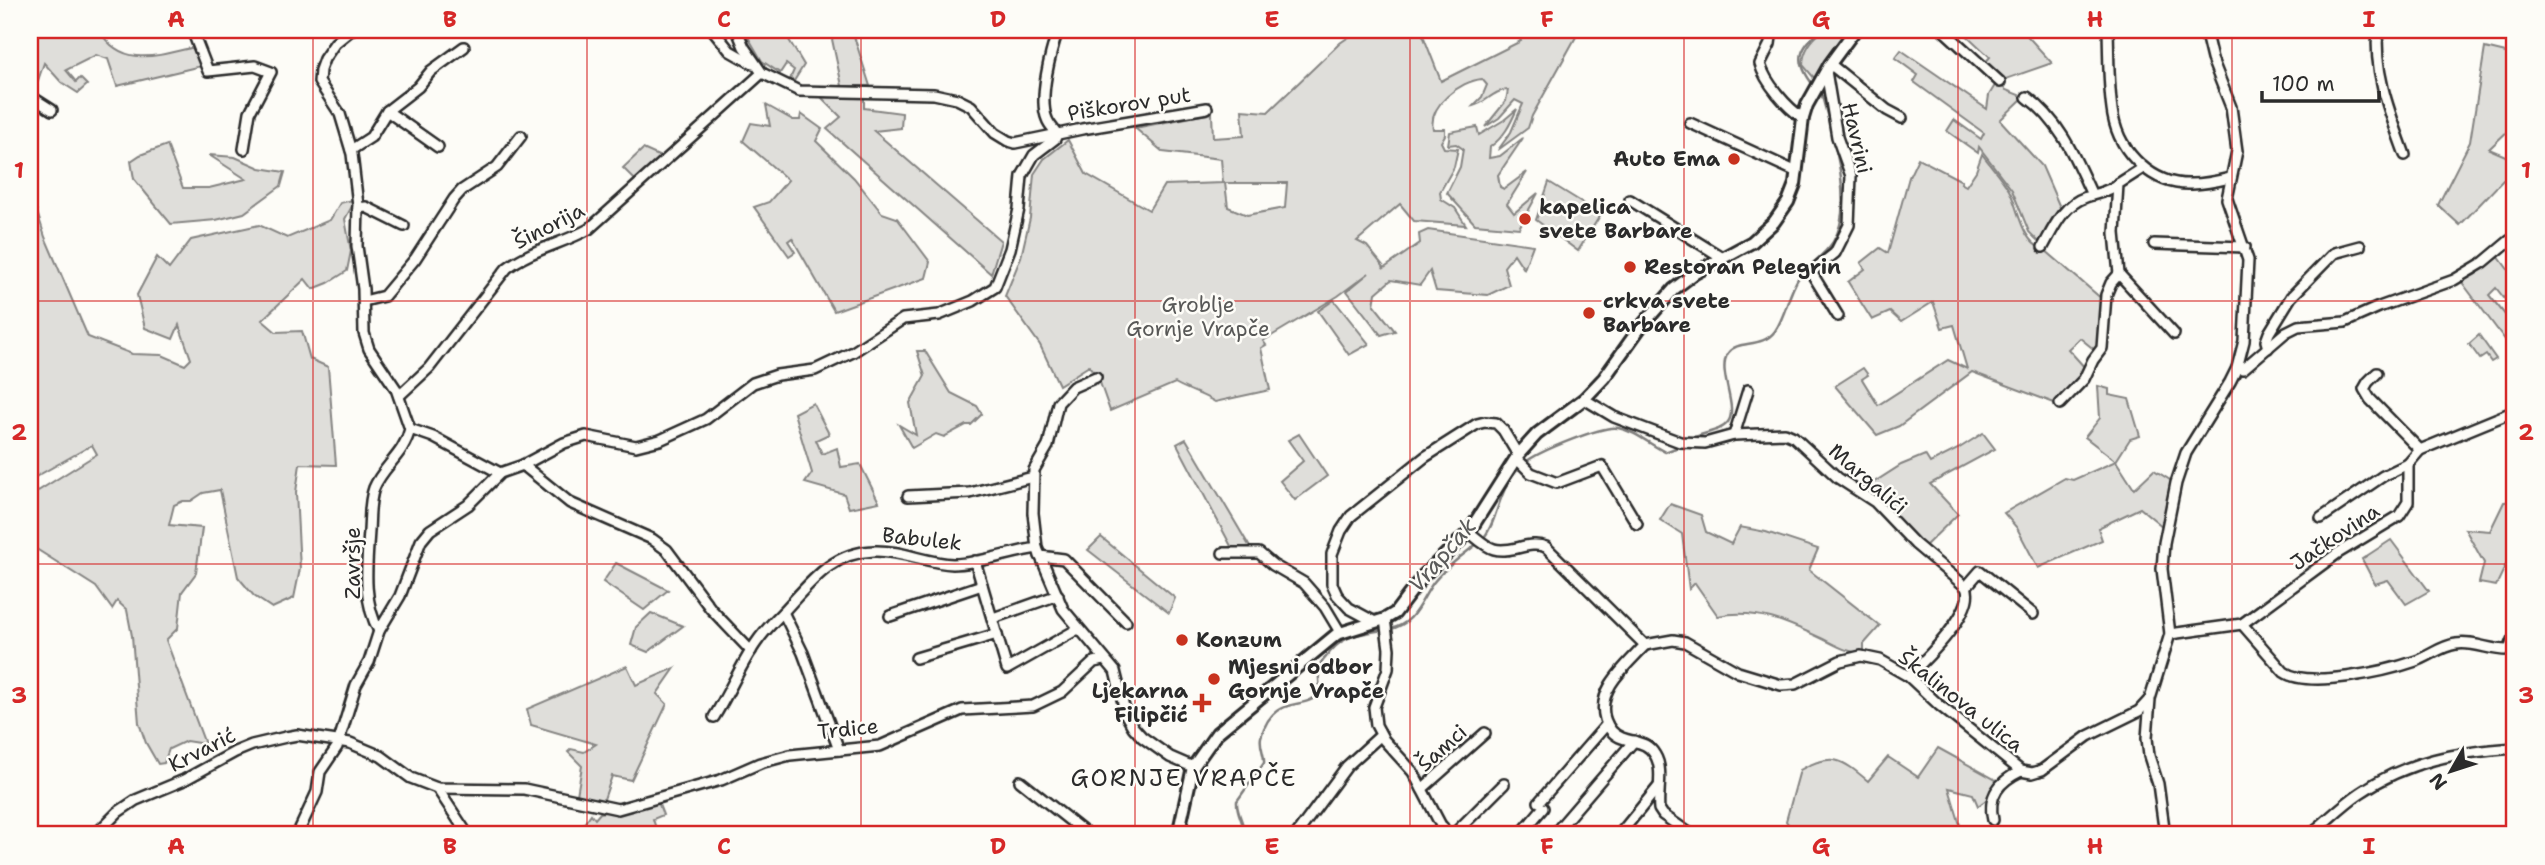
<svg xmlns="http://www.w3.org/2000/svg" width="2545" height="865" font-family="'Shantell Sans',sans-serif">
  <rect width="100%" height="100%" fill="#fdfcf7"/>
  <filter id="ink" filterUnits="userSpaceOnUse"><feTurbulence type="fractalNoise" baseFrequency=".0143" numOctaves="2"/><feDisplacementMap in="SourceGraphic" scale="14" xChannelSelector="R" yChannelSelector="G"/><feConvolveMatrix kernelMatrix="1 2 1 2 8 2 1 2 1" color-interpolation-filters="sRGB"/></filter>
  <g filter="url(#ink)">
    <!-- green -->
    <g fill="#dfdeda" stroke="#858482" stroke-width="2" fill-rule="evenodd">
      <path d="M30 30H99C123 71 162 54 199 46L205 65 117 86 108 59 96 55 66 70 76 82 80 78 87 85 78 93 61 82 44 63 33 95H30Z"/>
      <path d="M770 30H783L804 65 794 81 790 79 794 70 786 64 780 73 762 61 748 37Z"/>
      <path d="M830 30H852L870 86H842Z"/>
      <path d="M1359 30H1421L1441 81 1521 41 1516 30H1573L1577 35 1532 116 1528 128 1498 150 1511 132 1523 104 1515 100 1499 118 1485 127 1506 101 1508 90C1493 90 1487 103 1473 106L1482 97 1487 85 1482 79C1460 81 1428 106 1433 129H1445V135L1441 142 1444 148 1458 149 1454 167 1440 192 1441 199 1455 208 1466 225 1414 221 1400 204 1357 241 1367 246 1384 267 1383 269 1420 243 1419 234 1428 230 1533 245 1524 269 1514 254 1504 267 1509 285 1488 295 1436 291 1430 271 1420 285 1391 280 1376 293 1374 305 1395 331 1381 335 1347 291 1369 273 1338 296 1263 341 1266 345 1261 348 1270 390 1215 402C1202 394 1189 391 1175 383L1110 411 1098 377 1089 366 1059 385 1040 345 1005 296 1021 257 1030 218 1034 174 1044 159 1068 140 1086 174 1149 210 1164 185 1223 183 1221 159 1163 152 1135 128 1212 113 1213 138 1244 136 1242 110 1268 112 1340 43ZM1287 183 1285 208 1247 215 1228 207 1225 183Z"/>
      <path d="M1824 30H1846L1815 79 1803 65C1803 50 1813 38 1824 30Z"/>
      <path d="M1961 30H2022L2052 63 2000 81 1983 65 1990 57Z"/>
      <path d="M2485 48 2510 54 2508 102 2515 106V124L2489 149 2515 160V182L2503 180 2460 225 2438 205 2470 142Z"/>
      <path d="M1901 50 1987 109 1989 95 1997 82 2006 90 2024 97 2000 120 2042 166 2062 212 2042 245 2029 232 2012 190 1979 147 1978 153 1947 131 1954 120 1981 139 1984 133 1914 82 1918 75 1895 58Z"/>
      <path d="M821 97 864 98V108L902 113 901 128 874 131 1001 241 991 274 827 129 841 117Z"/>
      <path d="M766 105 793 120H800L801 114 822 129 816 141 854 178 882 213 897 218 930 262 926 278 834 311 792 238 788 241 795 252 789 256 754 207 769 202 788 180 743 141 751 123 770 126Z"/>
      <path d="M1517 109C1510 125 1504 137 1490 147L1489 158 1500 156 1523 138 1498 175 1500 187 1504 189 1527 172 1507 204 1514 213 1538 193 1519 228 1475 224 1447 193 1460 167 1463 149 1456 144 1448 145 1450 132 1477 127 1479 135 1504 120Z"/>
      <path d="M167 145 183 188H209L246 179 209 155 235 157 260 168 285 172 281 186 244 213 216 220 171 224 134 179 131 161 140 155Z"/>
      <path d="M643 149 661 157 635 180 623 168Z"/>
      <path d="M1982 154C1991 166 2001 177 2009 190 2019 209 2021 243 2045 250L2103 300 2102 334 2096 351 2080 338 2068 349 2086 369 2083 377 2057 404 1972 372 1899 426 1877 435 1835 386 1863 368 1868 375 1862 379 1878 405 1948 360 1967 369 1954 325 1942 328 1933 302 1901 322 1890 312 1872 320 1848 282 1865 269 1861 263 1880 248 1888 253 1909 177 1918 158 1962 181 1961 183 1966 186 1976 171Z"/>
      <path d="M1549 182 1601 214 1578 251 1536 220Z"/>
      <path d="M30 190 45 237 88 337 132 354 162 355 185 365 191 359 179 325 173 339 145 328 137 295 157 257 169 269 191 240 259 225 287 238 330 220 340 203 356 199 345 219 351 251 347 271 328 283 313 289 305 279 262 320 276 332 302 331 310 359 328 367 336 465 300 464 296 492 300 569 294 598 272 608 254 596 238 577 220 490 203 493 191 501H183L174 505 169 525 202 528 196 573 182 592 178 628 166 640 205 744 186 741 169 749 164 763 158 764 146 743 139 723 132 636 127 610 117 601 112 609 96 587 30 545V483L38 491 97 454 92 445 30 480Z"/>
      <path d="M2498 256 2515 279V312L2496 288 2489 295 2511 322 2515 319V353L2461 281 2475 275Z"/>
      <path d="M1334 300 1369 344 1349 355 1318 311Z"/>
      <path d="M2479 335 2496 359 2491 362 2486 355 2480 359 2469 344Z"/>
      <path d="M917 351H925L951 393 977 406 982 414 971 425H966L944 437 936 434 912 448 899 425 916 435 910 403 925 376Z"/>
      <path d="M2098 386 2109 389V395L2129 399 2140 436 2130 439 2116 461 2134 489 2154 470 2178 485 2169 532 2140 508 2098 528 2102 540 2038 568 2017 528 2004 513 2065 478 2073 480 2116 461 2085 437 2100 418Z"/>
      <path d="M813 403 829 434 816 440 822 454 837 448 841 467 860 464 879 502 849 508 844 494 805 483 812 473 794 413Z"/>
      <path d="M1983 433 1995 449 1930 484 1958 514 1923 548 1862 490 1901 465 1925 455 1930 463 1958 449Z"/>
      <path d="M1299 434 1327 476 1295 500 1280 481 1303 461 1288 440Z"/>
      <path d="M1186 439 1251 549 1232 548 1177 444Z"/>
      <path d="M2515 501V546L2496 586 2479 583 2484 563 2465 529 2490 531 2504 502Z"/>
      <path d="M1670 504 1701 515 1706 532 1731 544 1740 527 1766 532 1818 549 1809 570 1880 626 1864 644V653C1848 653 1837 646 1823 639 1789 623 1757 608 1718 616L1695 583 1689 589 1682 534 1660 520Z"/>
      <path d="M1101 537 1175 598 1169 613 1088 550Z"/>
      <path d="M2391 540 2429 591 2406 604 2388 580 2375 584 2362 559Z"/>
      <path d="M616 563 668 590 644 610 603 582Z"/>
      <path d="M651 613 683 626 648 652 631 645 636 627Z"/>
      <path d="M627 666 636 685 675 668 657 694 667 704 631 780 612 776 603 802 577 795 582 766 568 752 571 749 584 752 596 744 531 725 527 709Z"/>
      <path d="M1938 748 1998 781 1986 800 1978 806 1973 794 1949 788 1963 835H1796L1786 821 1800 770C1832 752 1842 759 1868 781L1888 757 1918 777Z"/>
      <path d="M658 802 663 815 653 819 658 835H599L597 832 591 835 583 825 591 814 595 819 600 813Z"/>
    </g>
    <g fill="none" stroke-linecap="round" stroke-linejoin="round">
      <!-- stream -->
      <g stroke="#7e7d7b" stroke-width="2.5">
        <path d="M1814 86C1795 62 1797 49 1821 30"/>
        <path d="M1690 440C1700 432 1720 433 1728 422 1739 407 1716 371 1728 353 1738 339 1762 349 1775 331 1786 315 1788 294 1799 277 1809 264 1824 256 1833 242 1856 206 1832 134 1822 96L1818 91"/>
        <path d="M1483 539C1496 523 1497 502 1507 485 1512 476 1519 467 1527 461 1541 451 1602 425 1618 428 1635 431 1649 444 1665 452L1681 446"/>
        <path d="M1390 629C1415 624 1420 601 1433 583 1445 567 1463 555 1478 543"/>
        <path d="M1244 835C1245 823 1236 813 1237 801L1264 763C1265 754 1259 747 1261 737 1274 691 1306 713 1318 693 1321 687 1318 678 1319 671 1319 665 1322 661 1326 657 1343 634 1357 635 1383 630"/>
      </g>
      <defs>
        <g id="minor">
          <path d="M192 30 208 71 255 66 271 72 250 112 244 149"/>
          <path d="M351 30 335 43 324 59 320 70 319 82 340 114 352 154 358 205 357 246 363 289 364 333 369 349 396 389 410 429C404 455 383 466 374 488 369 501 370 517 369 531 367 564 362 601 379 631"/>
          <path d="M713 30 730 51 753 64"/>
          <path d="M737 30 744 47 762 73 799 91 934 94 957 99 971 106 995 133 1008 141 1015 143 1082 129 1207 108"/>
          <path d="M1772 30 1770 44 1760 64C1765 82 1787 108 1803 118"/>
          <path d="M1943 30 2000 82"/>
          <path d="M2108 30C2109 58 2108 88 2113 116 2120 154 2154 186 2192 184 2205 184 2218 181 2230 178"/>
          <path d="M2378 30C2373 72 2391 116 2405 155"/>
          <path d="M1830 64 1887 110 1902 118"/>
          <path d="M1826 71 1837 137 1851 176 1849 225 1835 253 1811 272 1838 316"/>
          <path d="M30 96 52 110"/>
          <path d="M2027 97C2061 122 2075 158 2092 195"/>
          <path d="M387 111 438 147"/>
          <path d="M1690 123 1797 172"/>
          <path d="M1057 134C1054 129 1049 125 1047 119 1038 98 1051 51 1058 30"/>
          <path d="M351 150 371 137 387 111 418 87 431 71 464 47"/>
          <path d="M1630 200 1723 258"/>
          <path d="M358 208 366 207 404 226"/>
          <path d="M2154 244 2245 247"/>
          <path d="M2043 247C2054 227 2063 205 2086 197 2097 193 2109 192 2118 184"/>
          <path d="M2119 274 2174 334"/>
          <path d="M364 301 384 296 415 259 454 199 462 190 497 167 521 136"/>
          <path d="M2268 348 2266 341 2269 333 2291 297 2334 253 2360 246"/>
          <path d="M2237 368 2243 369 2286 332 2298 326 2345 322 2379 307 2454 280 2484 262 2509 241 2515 238"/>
          <path d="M2377 373 2368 382 2364 389 2370 399 2420 450"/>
          <path d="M1096 377 1073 387 1058 403 1048 446 1034 470 1033 513 1037 548 1063 609 1115 671 1126 715 1133 727 1142 737 1170 757 1193 767"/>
          <path d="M399 396 429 368 507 268C532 249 562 244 589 229L762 73"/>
          <path d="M1584 399 1614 417 1680 442 1705 443 1734 435 1785 433 1794 437 1838 478 1875 502 1915 544 1966 587C1977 610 1924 661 1908 676"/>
          <path d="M2060 404 2084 379 2093 360 2102 348 2106 295 2111 283 2119 274 2115 233 2118 184 2143 168"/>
          <path d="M410 429 433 437 500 473"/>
          <path d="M1734 435 1748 390"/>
          <path d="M1516 458 1531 473 1557 483 1602 466 1637 524"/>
          <path d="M523 465 570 503 652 539 667 550 711 609 751 651"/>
          <path d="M908 496 970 493 1033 477"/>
          <path d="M2321 518 2383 476 2408 464"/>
          <path d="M1469 532C1477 538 1484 546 1494 549 1511 554 1529 540 1546 547L1645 645C1627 665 1596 689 1605 719 1608 728 1613 735 1622 738 1635 743 1647 741 1655 755 1664 769 1657 793 1659 809L1663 815 1692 835"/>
          <path d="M1223 553H1259L1273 565 1304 583 1325 607 1340 632"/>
          <path d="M1040 556 1064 559 1126 622"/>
          <path d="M975 561 1007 669 1078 629"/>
          <path d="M1966 587 1980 571 2033 614"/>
          <path d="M783 612 803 653 839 750"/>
          <path d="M890 616 982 585"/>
          <path d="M993 618 1058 595"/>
          <path d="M1385 619 1389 649 1388 669 1374 707 1376 725 1384 740 1413 772 1446 835"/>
          <path d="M1375 622 1349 608 1337 595 1332 584V554L1341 531 1351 516 1425 457 1477 424 1485 422 1496 423 1503 430 1518 455"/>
          <path d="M2242 624 2284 672C2309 689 2387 671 2416 661 2430 656 2441 646 2456 644 2474 641 2491 651 2509 650L2515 635"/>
          <path d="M2170 634 2242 624 2338 553 2399 516 2408 502V464L2420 450 2515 411"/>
          <path d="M1645 645 1673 640 1685 642 1738 672 1781 685 1795 684 1840 661 1861 656 1880 660 1908 676 1939 705 2021 771 2032 773 2042 770 2088 736 2139 711 2149 700"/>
          <path d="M916 658 997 634"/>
          <path d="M714 717C729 693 740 666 756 643 764 631 774 621 784 611 810 583 832 552 874 551 902 550 926 563 953 564 979 564 1011 552 1037 548"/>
          <path d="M1020 781 1088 835"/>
          <path d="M437 788 468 835"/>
          <path d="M1422 789 1485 733"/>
          <path d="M1539 802 1607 724"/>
          <path d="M1993 820C1987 795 2000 781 2021 771"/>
          <path d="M1560 827 1634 741"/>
          <path d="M95 835 118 812 136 800 184 780 235 752 252 745 286 737 297 735 350 743 381 756 411 778 437 788 524 789 618 809 721 780 760 763 790 755 880 746 962 710 1033 706 1062 692 1094 662 1104 660"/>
          <path d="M297 835 317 792 320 772 337 747 356 685 369 662 379 631 400 596 421 541 430 530 468 505 500 473 523 465 564 443 586 436 636 446 660 440 706 419 753 383 777 375 815 370 853 352 903 319 939 315 973 301 995 287 1010 249 1019 209 1022 176 1034 155 1055 139 1057 134"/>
          <path d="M1296 835 1347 766 1381 735"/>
          <path d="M1433 835 1443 827"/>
          <path d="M1453 835 1504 784"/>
          <path d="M1520 835 1543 808"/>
          <path d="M1619 835 1659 786"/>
          <path d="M2165 835 2158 784 2149 756 2147 738 2150 699 2170 634 2162 569 2164 543 2176 483 2186 453 2230 382 2237 368 2244 341 2248 260 2227 199 2237 151 2231 107 2212 59 2205 30"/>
          <path d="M2309 835C2326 822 2342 805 2360 793 2408 760 2458 752 2515 748"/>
        </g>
        <path id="major" d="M1178 835 1193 767 1217 733 1337 634 1385 619 1395 613 1423 576 1469 532 1518 455 1537 434 1584 399 1604 378 1639 329 1674 289 1695 273 1752 242 1774 222 1788 202 1795 184 1803 118 1807 105 1830 64 1855 30"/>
      </defs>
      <!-- minor casing -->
      <use href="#minor" stroke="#2b2b2b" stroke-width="14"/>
      <!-- major casing -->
      <use href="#major" stroke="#2b2b2b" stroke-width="16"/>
      <!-- minor -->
      <use href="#minor" stroke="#fdfcf7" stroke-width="9"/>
      <!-- major -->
      <use href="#major" stroke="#fdfcf7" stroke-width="10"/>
    </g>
  </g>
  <!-- grid -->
  <path fill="none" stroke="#d62828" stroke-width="2" stroke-opacity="0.55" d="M313 30V835M587 30V835M861 30V835M1135 30V835M1410 30V835M1684 30V835M1958 30V835M2232 30V835M30 301H2515M30 564H2515"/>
  <!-- markers -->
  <g fill="#c8321e" stroke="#fdfcf7" stroke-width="2.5">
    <circle cx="1734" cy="159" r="7"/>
    <circle cx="1525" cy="219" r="7"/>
    <circle cx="1630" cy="267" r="7"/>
    <circle cx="1589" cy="313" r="7"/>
    <circle cx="1182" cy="640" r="7"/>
    <circle cx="1214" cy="679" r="7"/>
    <path d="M1198.5 692.5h7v7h7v7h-7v7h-7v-7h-7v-7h7z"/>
  </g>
  <g text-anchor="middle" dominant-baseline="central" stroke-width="5" stroke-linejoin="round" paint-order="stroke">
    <!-- street labels -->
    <g font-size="21" fill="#2b2b2b" stroke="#fdfcf7">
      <text transform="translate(1129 104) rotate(-9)">Piškorov put</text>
      <text transform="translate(1857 138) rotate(77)">Havrini</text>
      <text transform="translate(549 226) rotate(-27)">Šinorija</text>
      <text transform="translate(1868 479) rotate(41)">Margalići</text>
      <text transform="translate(2335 537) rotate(-34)">Jačkovina</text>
      <text transform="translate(922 539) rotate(6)">Babulek</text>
      <text transform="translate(353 563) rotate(-90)">Završje</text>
      <text transform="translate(1961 701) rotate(38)">Škalinova ulica</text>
      <text transform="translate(848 729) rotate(-6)">Trdice</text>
      <text transform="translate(1442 748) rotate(-42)">Šamci</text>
      <text transform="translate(202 750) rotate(-27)">Krvarić</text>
    </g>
    <!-- poi labels -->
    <g font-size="21" font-weight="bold" fill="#2b2b2b" stroke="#fdfcf7" text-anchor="start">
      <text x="1720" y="159" text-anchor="end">Auto Ema</text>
      <text x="1539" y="207">kapelica<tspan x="1539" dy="24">svete Barbare</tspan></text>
      <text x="1644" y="267">Restoran Pelegrin</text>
      <text x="1603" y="301">crkva svete<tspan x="1603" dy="24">Barbare</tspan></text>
      <text x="1196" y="640">Konzum</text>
      <text x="1228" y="667">Mjesni odbor<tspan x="1228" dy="24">Gornje Vrapče</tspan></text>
      <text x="1188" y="691" text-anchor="end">Ljekarna<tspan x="1188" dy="24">Filipčić</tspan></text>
    </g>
    <!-- park labels -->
    <g font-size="21" fill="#585857" stroke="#fdfcf7">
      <text x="1198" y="305">Groblje<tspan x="1198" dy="24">Gornje Vrapče</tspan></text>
    </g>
    <!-- water labels -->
    <g font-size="23" font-style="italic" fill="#5b5b5a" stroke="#fdfcf7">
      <text transform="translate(1442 555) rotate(-49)">Vrapčak</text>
    </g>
    <!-- quarter labels -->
    <g font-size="24" letter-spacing="2" fill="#2b2b2b" stroke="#fdfcf7">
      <text x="1184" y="778">GORNJE VRAPČE</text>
    </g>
  </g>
  <!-- margin -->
  <rect width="2545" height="865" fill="none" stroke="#fdfcf7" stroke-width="77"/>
  <!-- north arrow -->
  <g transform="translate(2451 771) rotate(231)" stroke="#fdfcf7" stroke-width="5" paint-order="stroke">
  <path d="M0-5L12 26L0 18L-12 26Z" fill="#2b2b2b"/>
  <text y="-10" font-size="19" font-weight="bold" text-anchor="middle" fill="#2b2b2b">N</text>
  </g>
  <!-- scale -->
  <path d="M2262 91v10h117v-10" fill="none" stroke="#2b2b2b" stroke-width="3.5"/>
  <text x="2272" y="91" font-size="21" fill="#2b2b2b" stroke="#fdfcf7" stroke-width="5" paint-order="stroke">100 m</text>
  <rect x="38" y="38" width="2468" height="788" fill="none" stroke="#d62828" stroke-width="2.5"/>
  <g font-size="23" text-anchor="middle" font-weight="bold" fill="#d62828">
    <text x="176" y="27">A</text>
    <text x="450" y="27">B</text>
    <text x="724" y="27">C</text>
    <text x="998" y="27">D</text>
    <text x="1272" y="27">E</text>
    <text x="1547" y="27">F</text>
    <text x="1821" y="27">G</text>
    <text x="2095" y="27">H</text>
    <text x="2369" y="27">I</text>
    <text x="19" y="178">1</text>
    <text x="2526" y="178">1</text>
    <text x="19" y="440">2</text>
    <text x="2526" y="440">2</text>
    <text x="19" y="703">3</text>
    <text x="2526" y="703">3</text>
    <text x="176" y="854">A</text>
    <text x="450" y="854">B</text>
    <text x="724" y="854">C</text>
    <text x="998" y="854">D</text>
    <text x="1272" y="854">E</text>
    <text x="1547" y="854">F</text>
    <text x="1821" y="854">G</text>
    <text x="2095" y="854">H</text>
    <text x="2369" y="854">I</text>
  </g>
</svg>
